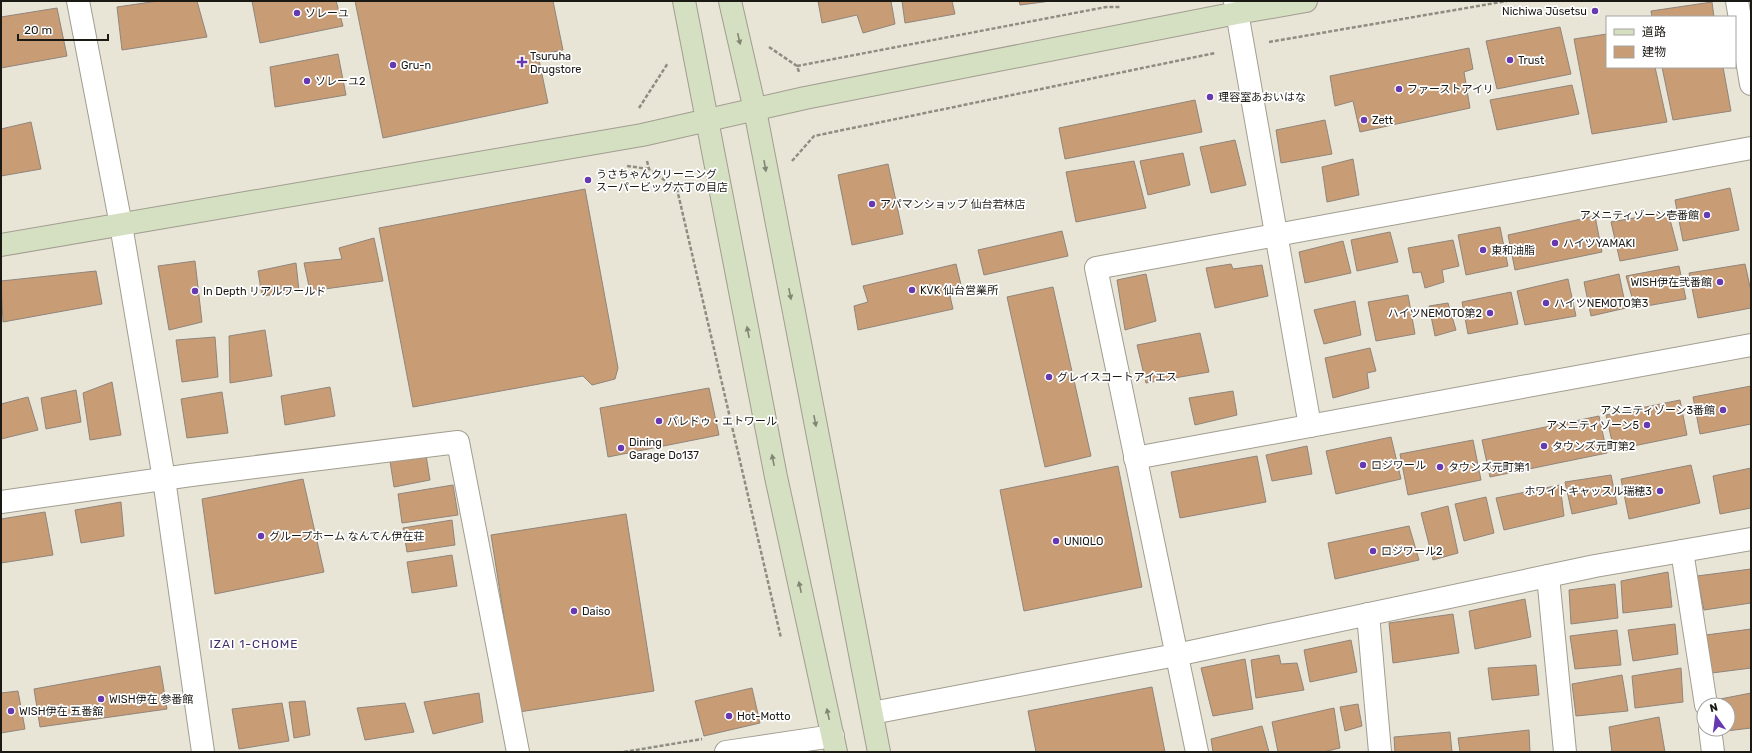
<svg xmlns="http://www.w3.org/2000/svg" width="1752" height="753" font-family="Rubik,'Noto Sans JP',sans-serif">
  <rect width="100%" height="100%" fill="#e9e5d6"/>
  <!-- building -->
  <g fill="#c89c75" stroke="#90857b">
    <path d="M158 1H197L207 37 122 50 117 7Z"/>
    <path d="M252 1H336L343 26 260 43Z"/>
    <path d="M355 1H553L563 50 538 55 548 103 383 138Z"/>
    <path d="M818 1H891L895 24 863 33 857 15 822 23Z"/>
    <path d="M902 1H952L955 14 905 23Z"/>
    <path d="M1019 1H1051L1020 5Z"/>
    <path d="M1712 2 1714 17H1652L1651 11Z"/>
    <path d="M57 8 67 56 1 68V17Z"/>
    <path d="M1560 27 1571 74 1497 89 1486 41Z"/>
    <path d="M1607 34V67H1655L1667 122 1592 134 1574 39Z"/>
    <path d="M1469 48 1473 69 1464 72 1470 108 1360 132 1353 101 1335 106 1330 76Z"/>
    <path d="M338 54 346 95 275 107 270 67Z"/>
    <path d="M1662 67H1723L1731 111 1673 120Z"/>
    <path d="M1572 85 1579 114 1497 130 1490 100Z"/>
    <path d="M1195 100 1202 132 1065 159 1059 128Z"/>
    <path d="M1325 120 1332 154 1281 163 1276 130Z"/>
    <path d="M31 122 41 169 1 176V129Z"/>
    <path d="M1235 140 1246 185 1211 193 1200 147Z"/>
    <path d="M1183 153 1190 185 1148 195 1140 161Z"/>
    <path d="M1353 159 1359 195 1327 202 1322 167Z"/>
    <path d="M1134 161 1146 208 1076 222 1066 172Z"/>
    <path d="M888 164 903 234 852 245 838 175Z"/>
    <path d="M1730 188 1739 230 1683 241 1675 200Z"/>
    <path d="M585 189 618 368 615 379 592 385 583 376 413 407 379 228Z"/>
    <path d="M1668 212 1678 250 1620 261 1611 222Z"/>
    <path d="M1595 216 1602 252 1515 270 1508 235Z"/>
    <path d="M1500 227 1508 266 1466 275 1458 235Z"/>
    <path d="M1062 231 1068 256 984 275 978 250Z"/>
    <path d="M1390 232 1398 262 1357 271 1351 240Z"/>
    <path d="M374 238 383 281 310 291 304 263 342 259 339 248Z"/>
    <path d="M1453 240 1459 266 1442 270 1444 282 1425 288 1421 272 1413 273 1408 248Z"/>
    <path d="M1343 241 1351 273 1305 283 1299 252Z"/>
    <path d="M195 261 202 322 169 330 158 266Z"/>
    <path d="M296 263 299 291 262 296 258 271Z"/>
    <path d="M956 264 963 293 950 296 953 309 858 330 854 306 868 302 863 286Z"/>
    <path d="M1231 264 1233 269 1262 265 1268 296 1215 308 1206 268Z"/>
    <path d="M1745 264 1751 291V308L1698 318 1689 273Z"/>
    <path d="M1679 266 1686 299 1635 308 1626 276Z"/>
    <path d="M96 271 102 304 3 322 1 281Z"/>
    <path d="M1146 274 1156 321 1125 330 1117 280Z"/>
    <path d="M1619 274 1626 308 1591 316 1584 282Z"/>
    <path d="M1568 279 1576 316 1525 325 1517 291Z"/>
    <path d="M1053 287 1091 456 1045 467 1007 297Z"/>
    <path d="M1511 292 1518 324 1468 334 1462 302Z"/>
    <path d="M1408 295 1415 334 1376 341 1368 302Z"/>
    <path d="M1355 301 1361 335 1324 344 1314 310Z"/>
    <path d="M1448 303 1456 330 1435 336 1429 306Z"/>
    <path d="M265 330 272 376 230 383 229 336Z"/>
    <path d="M1200 333 1209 372 1146 383 1137 345Z"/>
    <path d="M215 337 218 377 182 382 176 340Z"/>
    <path d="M1370 348 1376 371 1367 373 1369 388 1333 398 1325 358Z"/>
    <path d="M112 382 121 435 90 440 83 393Z"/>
    <path d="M1751 386V424L1700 434 1693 397Z"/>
    <path d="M330 387 335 416 285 425 281 396Z"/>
    <path d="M709 388 719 435 608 457 600 408Z"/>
    <path d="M76 390 81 422 46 429 41 398Z"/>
    <path d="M1233 391 1237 415 1195 425 1189 398Z"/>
    <path d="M222 392 228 433 187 438 181 399Z"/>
    <path d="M28 397 38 430 1 439V404Z"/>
    <path d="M1680 400 1687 435 1614 450 1606 415Z"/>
    <path d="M1599 416 1607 453 1490 477 1482 440Z"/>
    <path d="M1391 437 1401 479 1336 494 1326 451Z"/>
    <path d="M1473 440 1481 480 1408 495 1400 454Z"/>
    <path d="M1307 446 1312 474 1272 481 1266 455Z"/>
    <path d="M426 455 430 480 394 487 390 461Z"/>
    <path d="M1257 456 1266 502 1180 518 1171 472Z"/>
    <path d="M1691 465 1700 503 1629 519 1621 479Z"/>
    <path d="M1118 466 1142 587 1024 611 1000 490Z"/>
    <path d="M1751 468V508L1720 514 1713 476Z"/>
    <path d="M1611 475 1617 504 1572 514 1565 482Z"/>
    <path d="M303 479 324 572 215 594 202 499Z"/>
    <path d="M453 485 458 515 402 523 398 494Z"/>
    <path d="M1560 485 1564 516 1504 530 1496 498Z"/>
    <path d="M1486 497 1494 533 1464 541 1455 504Z"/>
    <path d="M121 502 124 536 81 543 75 510Z"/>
    <path d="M1448 506 1458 553 1433 560 1421 513Z"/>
    <path d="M45 512 53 555 1 563V519Z"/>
    <path d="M626 514 654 691 519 712 491 535Z"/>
    <path d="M452 520 455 545 407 552 403 528Z"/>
    <path d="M1409 526 1419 560 1335 579 1328 543Z"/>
    <path d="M452 555 457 586 412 593 407 562Z"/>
    <path d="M1751 569V603L1704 610 1697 576Z"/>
    <path d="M1668 572 1672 607 1623 613 1621 581Z"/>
    <path d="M1615 584 1618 618 1571 624 1569 590Z"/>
    <path d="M1525 599 1531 637 1475 649 1469 611Z"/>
    <path d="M1453 614 1459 653 1393 663 1389 623Z"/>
    <path d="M1675 624 1678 654 1633 661 1628 630Z"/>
    <path d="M1751 629V668L1712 673 1706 635Z"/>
    <path d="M1617 630 1621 665 1575 669 1570 636Z"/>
    <path d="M1351 640 1357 672 1310 682 1304 650Z"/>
    <path d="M1279 655 1281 664 1297 663 1304 690 1256 698 1251 660Z"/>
    <path d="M1245 659 1253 709 1213 716 1201 668Z"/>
    <path d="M1536 665 1539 695 1492 700 1488 668Z"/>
    <path d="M160 666 167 709 40 727 34 689Z"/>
    <path d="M1681 668 1683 702 1635 708 1632 676Z"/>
    <path d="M1622 675 1628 711 1576 716 1572 684Z"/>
    <path d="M1152 687 1165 752H1036L1028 711Z"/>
    <path d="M752 688 760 723 704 736 695 701Z"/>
    <path d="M18 691 25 729 1 733V693Z"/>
    <path d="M479 693 483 722 433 734 424 702Z"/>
    <path d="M1751 693V728L1718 732V729H1728V705H1716L1715 700Z"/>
    <path d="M305 701 310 735 294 738 289 702Z"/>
    <path d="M282 703 289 741 239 749 232 709Z"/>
    <path d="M405 703 414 732 365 740 357 708Z"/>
    <path d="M1358 704 1362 726 1345 731 1340 707Z"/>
    <path d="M1334 708 1340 748 1323 752H1278L1272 722Z"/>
    <path d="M1659 717 1665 752H1612L1609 727Z"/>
    <path d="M1262 726 1269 752H1213L1211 739Z"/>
    <path d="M1529 730 1530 752H1460L1458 738Z"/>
    <path d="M1450 732 1452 752H1395L1394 737Z"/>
  </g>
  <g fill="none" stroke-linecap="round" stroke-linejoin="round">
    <defs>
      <g id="street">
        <path d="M78 1 121 225 164 479 203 752"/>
        <path d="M1235 1 1310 426"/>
        <path d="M1737 1 1751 84"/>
        <path d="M1135 458 1751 345"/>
        <path d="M1 502 191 475 458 442 518 752"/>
        <path d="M1682 551 1706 705"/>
        <path d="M1548 576 1565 752"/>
        <path d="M1368 614 1380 752"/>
        <path d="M872 713 1176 655 1595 566 1751 539"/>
        <path d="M1710 729 1713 752"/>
        <path d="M726 752 833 736"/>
        <path d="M1197 752 1096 268 1751 148"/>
      </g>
      <g id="secondary">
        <path d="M684 1 776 477 836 752"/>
        <path d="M730 1 755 110 879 752"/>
        <path d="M1 245 642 135 805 98 1237 13 1306 1"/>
      </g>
    </defs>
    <!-- street casing -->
    <use href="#street" stroke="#a19d90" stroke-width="24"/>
    <!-- secondary casing -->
    <use href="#secondary" stroke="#a19d90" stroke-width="24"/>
    <!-- path -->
    <g stroke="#8f8c81" stroke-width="2.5" stroke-dasharray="4 2" stroke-linecap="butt">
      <path d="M1269 42 1507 1"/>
      <path d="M769 47 797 66 799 72"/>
      <path d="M797 66 1106 7H1120"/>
      <path d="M639 108 668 63"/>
      <path d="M647 161 649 169 677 189 781 638"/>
      <path d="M792 161 814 136 1215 53"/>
      <path d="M627 166 649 169"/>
      <path d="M624 752 702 739"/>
    </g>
    <!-- street -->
    <use href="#street" stroke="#fff" stroke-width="22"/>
    <!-- secondary -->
    <use href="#secondary" stroke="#d5dfc2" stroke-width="22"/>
  </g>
  <!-- one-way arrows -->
  <defs><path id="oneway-solid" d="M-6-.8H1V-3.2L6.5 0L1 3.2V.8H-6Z"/></defs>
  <g fill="#818674">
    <use href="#oneway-solid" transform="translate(739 39) rotate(77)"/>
    <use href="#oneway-solid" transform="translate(765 166) rotate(80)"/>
    <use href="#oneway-solid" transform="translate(790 294) rotate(79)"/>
    <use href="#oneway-solid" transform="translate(748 332) rotate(-101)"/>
    <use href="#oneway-solid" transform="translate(815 421) rotate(79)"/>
    <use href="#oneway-solid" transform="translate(773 460) rotate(-101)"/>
    <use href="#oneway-solid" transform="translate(800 587) rotate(-102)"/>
    <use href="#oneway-solid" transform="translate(828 714) rotate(-102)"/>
  </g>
  <!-- markers -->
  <g fill="#6639b1" stroke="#fff" stroke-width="1.5">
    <circle cx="1595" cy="11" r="4"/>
    <circle cx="297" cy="13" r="4"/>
    <circle cx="1510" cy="60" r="4"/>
    <path d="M520 56h4v4h4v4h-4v4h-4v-4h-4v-4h4z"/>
    <circle cx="393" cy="65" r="4"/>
    <circle cx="307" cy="81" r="4"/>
    <circle cx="1399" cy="89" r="4"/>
    <circle cx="1210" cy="97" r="4"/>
    <circle cx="1364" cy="120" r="4"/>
    <circle cx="588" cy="180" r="4"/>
    <circle cx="872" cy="204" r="4"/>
    <circle cx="1707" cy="215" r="4"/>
    <circle cx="1555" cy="243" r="4"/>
    <circle cx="1483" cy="250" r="4"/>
    <circle cx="1720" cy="282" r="4"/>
    <circle cx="912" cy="290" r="4"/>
    <circle cx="195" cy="291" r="4"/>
    <circle cx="1546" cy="303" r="4"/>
    <circle cx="1490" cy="313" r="4"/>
    <circle cx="1049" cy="377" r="4"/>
    <circle cx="1723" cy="410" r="4"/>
    <circle cx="659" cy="421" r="4"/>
    <circle cx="1647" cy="425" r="4"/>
    <circle cx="1544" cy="446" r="4"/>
    <circle cx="621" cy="448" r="4"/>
    <circle cx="1363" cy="465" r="4"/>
    <circle cx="1440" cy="467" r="4"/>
    <circle cx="1660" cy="491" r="4"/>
    <circle cx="261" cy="536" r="4"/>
    <circle cx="1056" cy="541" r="4"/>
    <circle cx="1373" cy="551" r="4"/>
    <circle cx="574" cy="611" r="4"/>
    <circle cx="101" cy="699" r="4"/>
    <circle cx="11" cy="711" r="4"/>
    <circle cx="729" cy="716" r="4"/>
  </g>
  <g text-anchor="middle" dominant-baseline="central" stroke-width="3.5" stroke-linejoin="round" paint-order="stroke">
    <!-- poi labels -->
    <g font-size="11" fill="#1b1914" stroke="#fff" text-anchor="start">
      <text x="1587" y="11" text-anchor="end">Nichiwa Jūsetsu</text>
      <text x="305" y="13">ソレーユ</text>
      <text x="530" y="56">Tsuruha<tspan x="530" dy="13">Drugstore</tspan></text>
      <text x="1518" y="60">Trust</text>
      <text x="401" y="65">Gru-n</text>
      <text x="315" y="81">ソレーユ2</text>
      <text x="1407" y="89">ファーストアイリ</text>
      <text x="1218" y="97">理容室あおいはな</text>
      <text x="1372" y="120">Zett</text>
      <text x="596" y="174">うさちゃんクリーニング<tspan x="596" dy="13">スーパービッグ六丁の目店</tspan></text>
      <text x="880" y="204">アパマンショップ 仙台若林店</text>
      <text x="1699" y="215" text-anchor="end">アメニティゾーン壱番館</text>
      <text x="1563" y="243">ハイツYAMAKI</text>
      <text x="1491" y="250">東和油脂</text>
      <text x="1712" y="282" text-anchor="end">WISH伊在弐番館</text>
      <text x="920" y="290">KVK 仙台営業所</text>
      <text x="203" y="291">In Depth リアルワールド</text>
      <text x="1554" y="303">ハイツNEMOTO第3</text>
      <text x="1482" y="313" text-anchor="end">ハイツNEMOTO第2</text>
      <text x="1057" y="377">グレイスコートアイエス</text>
      <text x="1715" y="410" text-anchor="end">アメニティゾーン3番館</text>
      <text x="667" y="421">パレドゥ・エトワール</text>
      <text x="1639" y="425" text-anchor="end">アメニティゾーン5</text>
      <text x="629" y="442">Dining<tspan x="629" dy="13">Garage Do137</tspan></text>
      <text x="1552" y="446">タウンズ元町第2</text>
      <text x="1371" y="465">ロジワール</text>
      <text x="1448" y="467">タウンズ元町第1</text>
      <text x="1652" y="491" text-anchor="end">ホワイトキャッスル瑞穂3</text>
      <text x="269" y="536">グループホーム なんてん伊在荘</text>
      <text x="1064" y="541">UNIQLO</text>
      <text x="1381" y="551">ロジワール2</text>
      <text x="582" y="611">Daiso</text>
      <text x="109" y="699">WISH伊在 参番館</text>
      <text x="19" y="711">WISH伊在 五番舘</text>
      <text x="737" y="716">Hot-Motto</text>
    </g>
    <!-- neighbourhood labels -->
    <g font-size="12" letter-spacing="1" fill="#402d69" stroke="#fff">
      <text x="254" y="644">IZAI 1-CHOME</text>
    </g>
  </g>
  <!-- border -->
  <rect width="1752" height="753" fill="none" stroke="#1b1914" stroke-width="4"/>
  <!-- legend -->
  <rect x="1606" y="16" width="130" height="52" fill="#ffffff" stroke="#a4a3a1"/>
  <rect x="1614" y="29" width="20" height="6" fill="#d5dfc2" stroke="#a4a3a1"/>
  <text x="1642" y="36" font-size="12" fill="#1b1914">道路</text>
  <rect x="1614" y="46" width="20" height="12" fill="#c89c75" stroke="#a4a3a1"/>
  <text x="1642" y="56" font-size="12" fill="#1b1914">建物</text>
  <!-- north arrow -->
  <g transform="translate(1716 717) rotate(346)"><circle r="19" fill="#ffffff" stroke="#a4a3a1"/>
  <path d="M0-3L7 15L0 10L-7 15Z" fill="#6639b1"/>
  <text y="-6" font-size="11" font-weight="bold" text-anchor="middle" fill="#1b1914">N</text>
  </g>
  <!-- scale -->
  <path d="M18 34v6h90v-6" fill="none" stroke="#1b1914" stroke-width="2"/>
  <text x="24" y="34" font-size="12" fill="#1b1914" stroke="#ffffff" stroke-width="3" paint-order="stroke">20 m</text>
</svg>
